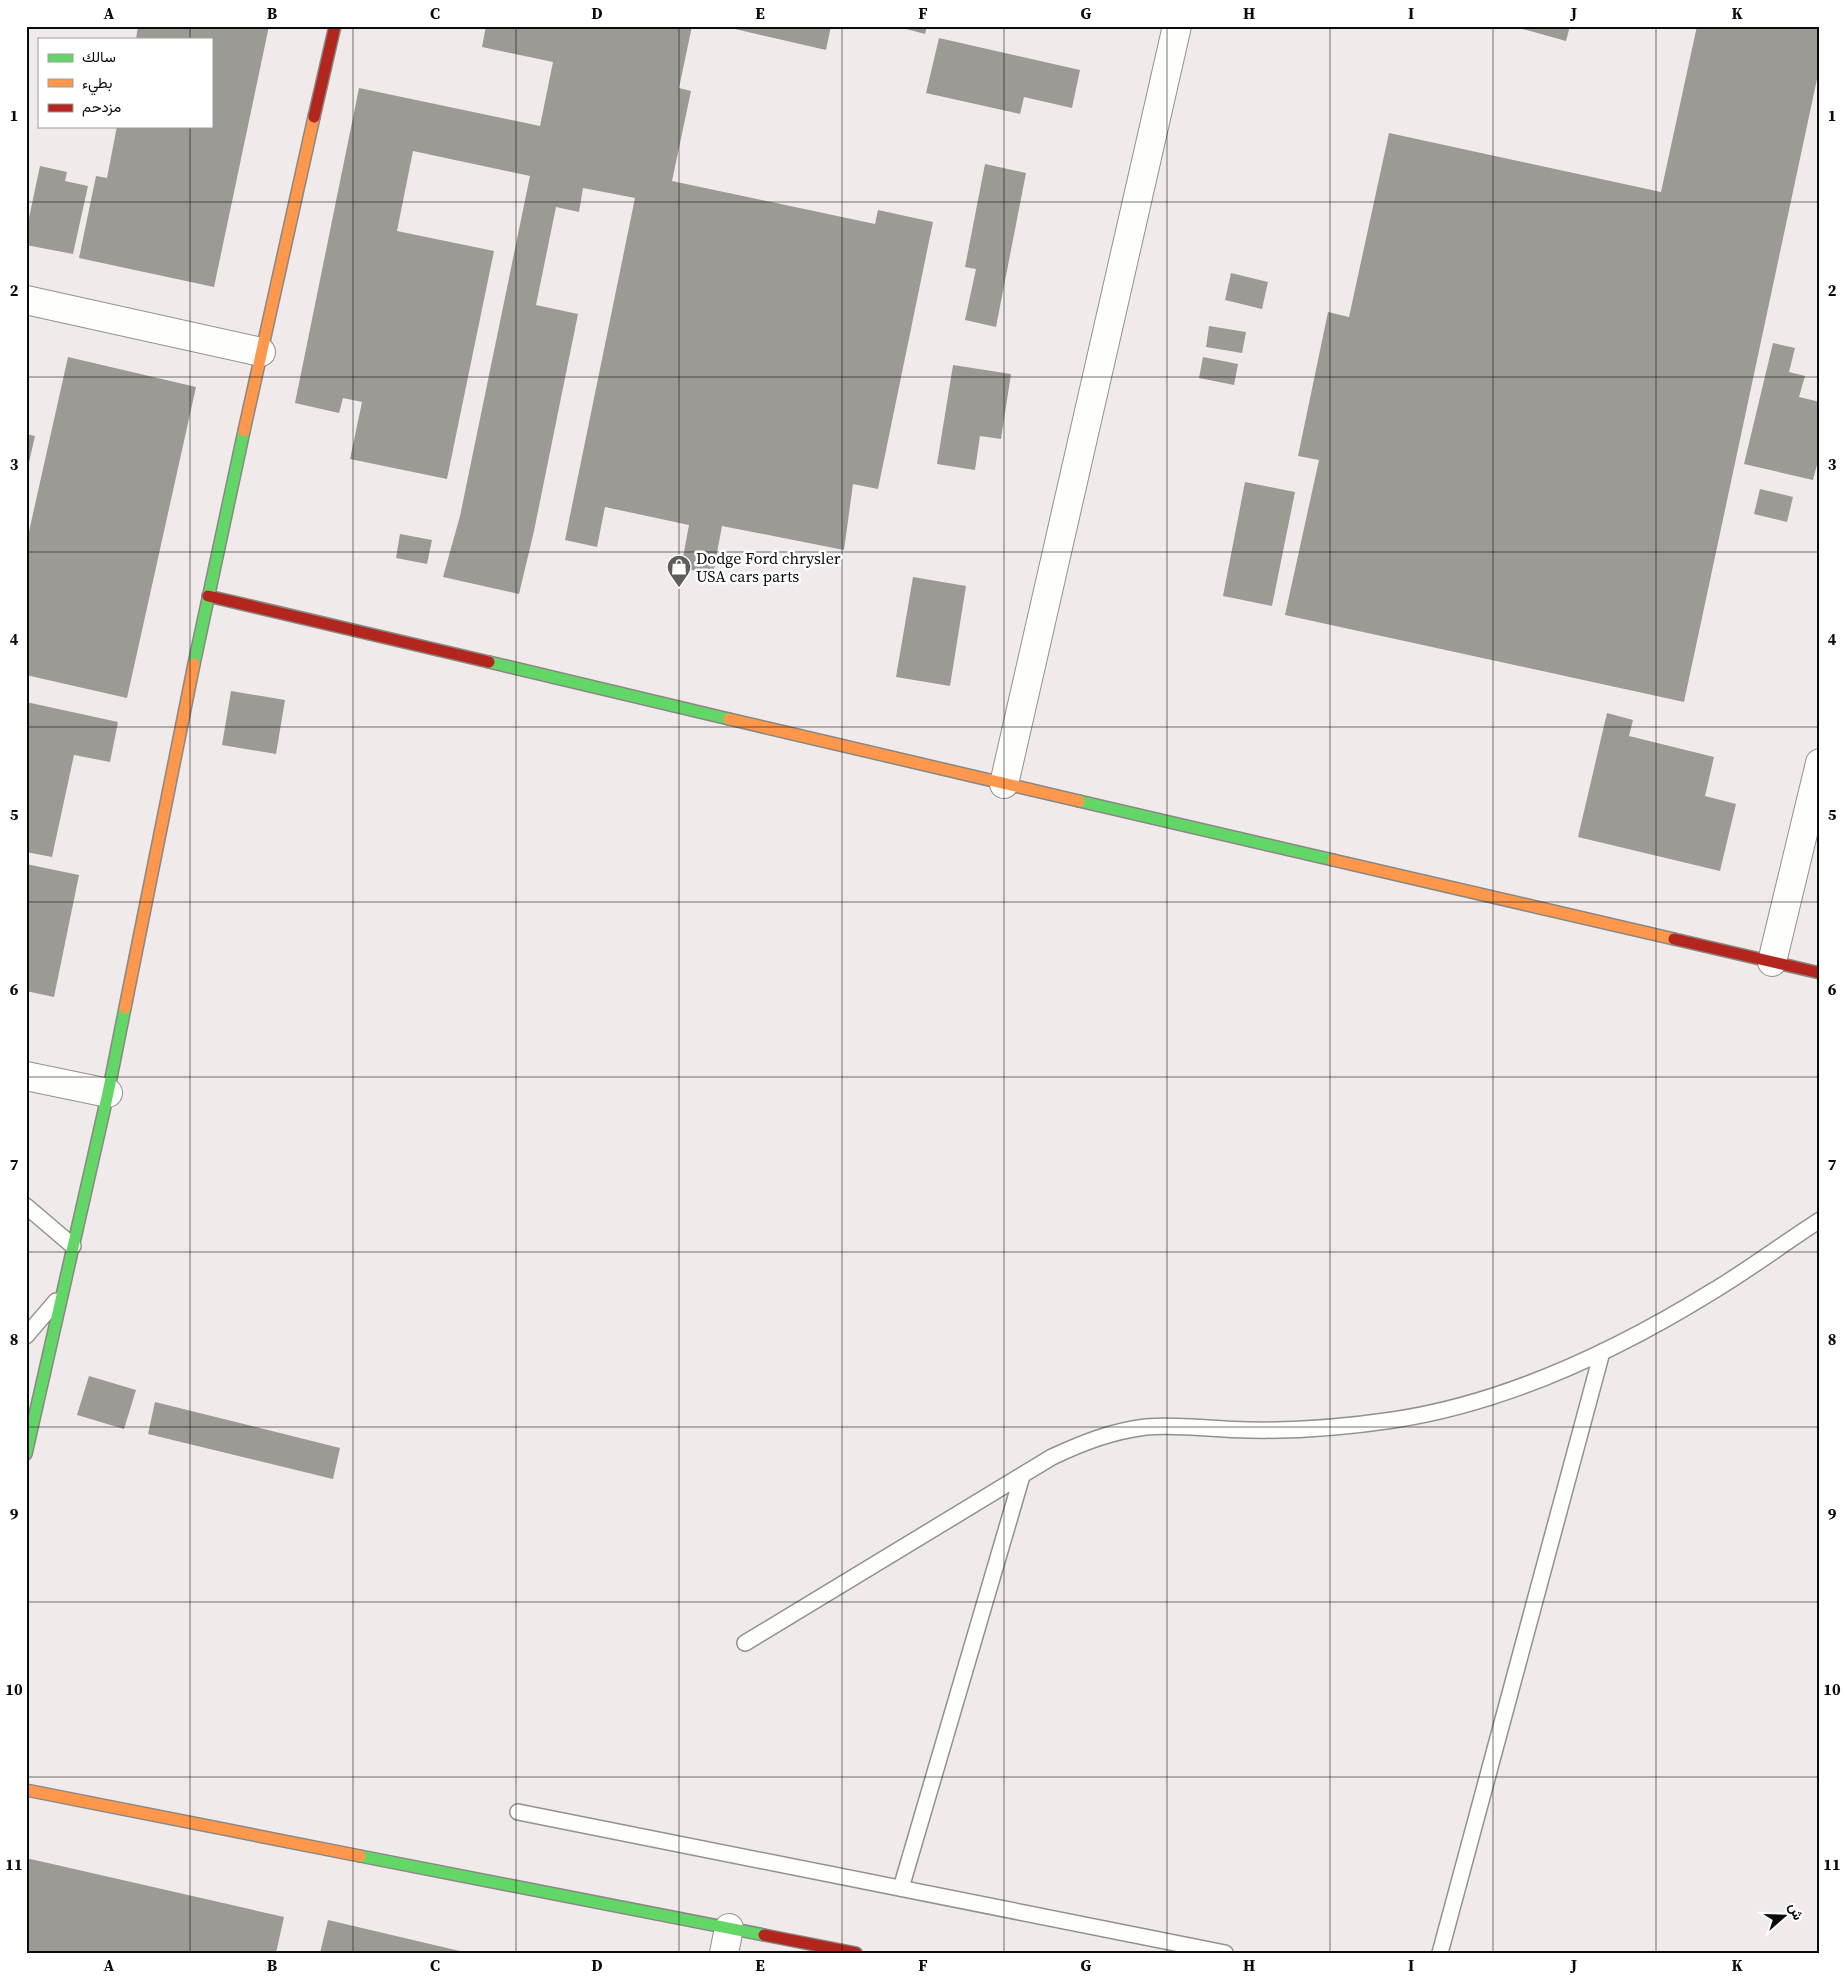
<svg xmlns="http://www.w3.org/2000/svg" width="1846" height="1979" font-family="'Source Serif 4',Vazirmatn,serif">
  <rect width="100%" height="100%" fill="#faf8ed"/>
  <!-- industrial -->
  <path fill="#f1eaeb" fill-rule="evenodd" d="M26 26H1820V1953H26ZM39 39H211V126H39Z"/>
  <!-- building -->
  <g fill="#9c9a94">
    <path d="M138 26H269L214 287 79 258 96 176 107 178 117 126H211V39H136Z"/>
    <path d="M486 26H692L679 88 691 91 672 181 875 224 878 210 933 222 878 489 853 484 844 550 722 526 713 574 681 568 689 525 605 507 597 547 565 540 635 198 583 188 579 212 556 207 536 305 578 314 534 531 519 594 443 577 460 516 530 176 413 151 397 231 494 251 447 479 350 459 362 402 343 398 339 413 295 403 359 88 540 126 553 62 482 47Z"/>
    <path d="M722 26H831L826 50Z"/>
    <path d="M895 26H927L925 34Z"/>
    <path d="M1512 26H1570L1566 41Z"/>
    <path d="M1697 26H1820V65L1684 702 1285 615 1319 460 1298 456 1328 312 1349 317 1389 133 1661 192Z"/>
    <path d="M939 38 1080 70 1072 108 1024 97 1020 114 926 93Z"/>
    <path d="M985 164 1026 173 996 327 965 320 976 269 965 267Z"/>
    <path d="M40 166 67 172 65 181 88 186 73 254 26 245V232Z"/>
    <path d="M1231 273 1268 282 1262 309 1225 300Z"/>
    <path d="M1209 326 1246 332 1242 353 1206 347Z"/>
    <path d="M1773 343 1795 348 1789 372 1805 376 1799 397 1820 402V453L1813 480 1744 464Z"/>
    <path d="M68 357 196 387 127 698 26 675V545Z"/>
    <path d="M1203 357 1238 364 1234 385 1199 378Z"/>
    <path d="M953 365 1011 374 1001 439 980 436 975 470 937 464Z"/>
    <path d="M26 434 35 436 27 471H26Z"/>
    <path d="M1245 482 1295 492 1272 606 1223 596Z"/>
    <path d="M1760 489 1793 497 1787 522 1754 514Z"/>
    <path d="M400 534 432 540 427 564 396 558Z"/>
    <path d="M913 577 966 586 950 686 896 677Z"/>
    <path d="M231 691 285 700 276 754 222 745Z"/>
    <path d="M26 702 118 722 110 762 74 755 52 857 26 852Z"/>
    <path d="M1607 713 1633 720 1629 736 1714 757 1705 796 1736 804 1720 871 1578 837Z"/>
    <path d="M26 864 79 875 54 997 26 991Z"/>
    <path d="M89 1376 136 1390 124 1429 77 1415Z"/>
    <path d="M155 1402 340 1448 333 1479 148 1434Z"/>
    <path d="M26 1858 284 1917 276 1953H26Z"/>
    <path d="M328 1920 464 1952V1953H320Z"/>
  </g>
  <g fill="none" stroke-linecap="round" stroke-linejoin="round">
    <defs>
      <g id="lane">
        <path d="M26 1206 73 1246"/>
        <path d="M26 1336 56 1301"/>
        <path d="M745 1643 1052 1457C1082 1443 1112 1431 1146 1427 1180 1424 1215 1430 1249 1430 1297 1431 1346 1427 1393 1420 1507 1403 1616 1351 1713 1291 1750 1269 1784 1243 1820 1220"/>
        <path d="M518 1812 1225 1953"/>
        <path d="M901 1888 1022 1476"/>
        <path d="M1440 1953 1602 1352"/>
      </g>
      <g id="street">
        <path d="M26 300 261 352"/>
        <path d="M1004 784 1177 26"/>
        <path d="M1772 962 1820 763"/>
        <path d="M26 1076 108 1093"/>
        <path d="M724 1953 729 1928"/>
      </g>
      <g id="fast">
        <path d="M489 662 729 719"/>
        <path d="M194 664 244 431"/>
        <path d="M1079 801 1333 860"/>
        <path d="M26 1454 108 1093 125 1008"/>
        <path d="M360 1856 764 1935"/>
      </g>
      <g id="slow">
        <path d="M244 431 314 117"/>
        <path d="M729 719 1079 801"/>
        <path d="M1333 860 1674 939"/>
        <path d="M125 1008 194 664"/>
        <path d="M26 1790 360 1856"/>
      </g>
      <g id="jam">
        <path d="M314 117 335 26"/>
        <path d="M208 596 489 662"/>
        <path d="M1674 939 1820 973"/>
        <path d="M764 1935 856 1953"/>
      </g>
    </defs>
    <!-- lane casing -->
    <use href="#lane" stroke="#92918c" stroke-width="18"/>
    <!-- street casing -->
    <use href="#street" stroke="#92918c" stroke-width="30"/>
    <!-- fast casing -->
    <use href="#fast" stroke="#898883" stroke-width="14"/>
    <!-- slow casing -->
    <use href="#slow" stroke="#898883" stroke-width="14"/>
    <!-- jam casing -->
    <use href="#jam" stroke="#898883" stroke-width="14"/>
    <!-- lane -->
    <use href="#lane" stroke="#fefefc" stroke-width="15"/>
    <!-- street -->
    <use href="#street" stroke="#fefefc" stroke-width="28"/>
    <!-- fast -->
    <use href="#fast" stroke="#63d668" stroke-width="11"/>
    <!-- slow -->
    <use href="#slow" stroke="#ff974d" stroke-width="11"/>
    <!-- jam -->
    <use href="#jam" stroke="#b3261e" stroke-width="11"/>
  </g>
  <!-- grid -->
  <path fill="none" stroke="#0a0a0a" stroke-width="1" stroke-opacity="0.55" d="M190 26V39M353 26V1953M516 26V1953M679 26V1953M842 26V1953M1004 26V1953M1167 26V1953M1330 26V1953M1493 26V1953M1656 26V1953M190 126V1953M26 202H1820M26 377H1820M26 552H1820M26 727H1820M26 902H1820M26 1077H1820M26 1252H1820M26 1427H1820M26 1602H1820M26 1777H1820"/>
  <!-- icons -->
  <defs>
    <symbol id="shop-pin" viewBox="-11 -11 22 30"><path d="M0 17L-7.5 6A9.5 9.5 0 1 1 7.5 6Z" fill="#5e5d59" stroke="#fff"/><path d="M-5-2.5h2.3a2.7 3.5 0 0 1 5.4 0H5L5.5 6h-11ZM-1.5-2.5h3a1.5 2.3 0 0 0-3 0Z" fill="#fff"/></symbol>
  </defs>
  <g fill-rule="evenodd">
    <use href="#shop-pin" x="665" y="553" width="28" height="38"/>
  </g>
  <g text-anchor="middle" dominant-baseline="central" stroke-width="5" stroke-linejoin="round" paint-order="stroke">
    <!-- poi labels -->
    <g font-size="16" fill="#0a0a0a" stroke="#fff" text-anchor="start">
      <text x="696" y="558">Dodge Ford chrysler<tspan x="696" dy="18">USA cars parts</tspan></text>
    </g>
  </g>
  <!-- border -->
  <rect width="1846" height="1979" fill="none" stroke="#ffffff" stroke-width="55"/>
  <!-- legend -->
  <rect x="38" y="38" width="175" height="90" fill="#ffffff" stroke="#9d9d9d"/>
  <rect x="48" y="54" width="25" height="8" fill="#63d668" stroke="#9d9d9d"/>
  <text x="82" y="62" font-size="15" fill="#0a0a0a">سالك</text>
  <rect x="48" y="79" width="25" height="8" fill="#ff974d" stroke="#9d9d9d"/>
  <text x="82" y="88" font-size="15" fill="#0a0a0a">بطيء</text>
  <rect x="48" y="104" width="25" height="8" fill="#b3261e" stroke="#9d9d9d"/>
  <text x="82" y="112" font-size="15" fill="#0a0a0a">مزدحم</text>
  <!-- north arrow -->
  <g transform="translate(1784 1916) rotate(70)" stroke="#ffffff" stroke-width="4" paint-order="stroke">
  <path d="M0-4L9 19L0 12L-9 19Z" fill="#0a0a0a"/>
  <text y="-8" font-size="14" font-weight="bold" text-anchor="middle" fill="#0a0a0a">ش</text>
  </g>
  <rect x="28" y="28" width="1790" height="1924" fill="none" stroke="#0a0a0a" stroke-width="2"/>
  <g font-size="16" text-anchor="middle" font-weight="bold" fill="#0a0a0a">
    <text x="109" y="19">A</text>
    <text x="272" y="19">B</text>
    <text x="435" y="19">C</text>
    <text x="597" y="19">D</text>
    <text x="760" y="19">E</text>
    <text x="923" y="19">F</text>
    <text x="1086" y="19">G</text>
    <text x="1249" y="19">H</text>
    <text x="1411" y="19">I</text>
    <text x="1574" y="19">J</text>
    <text x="1737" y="19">K</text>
    <text x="14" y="121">1</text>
    <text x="1832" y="121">1</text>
    <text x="14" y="296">2</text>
    <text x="1832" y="296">2</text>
    <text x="14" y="470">3</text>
    <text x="1832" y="470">3</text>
    <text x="14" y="645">4</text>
    <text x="1832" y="645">4</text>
    <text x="14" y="820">5</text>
    <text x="1832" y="820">5</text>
    <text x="14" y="995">6</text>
    <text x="1832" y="995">6</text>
    <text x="14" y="1170">7</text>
    <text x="1832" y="1170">7</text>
    <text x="14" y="1345">8</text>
    <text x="1832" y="1345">8</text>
    <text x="14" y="1520">9</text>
    <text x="1832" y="1520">9</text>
    <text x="14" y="1695">10</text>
    <text x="1832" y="1695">10</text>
    <text x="14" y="1870">11</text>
    <text x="1832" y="1870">11</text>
    <text x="109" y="1971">A</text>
    <text x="272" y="1971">B</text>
    <text x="435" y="1971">C</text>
    <text x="597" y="1971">D</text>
    <text x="760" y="1971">E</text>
    <text x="923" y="1971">F</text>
    <text x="1086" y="1971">G</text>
    <text x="1249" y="1971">H</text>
    <text x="1411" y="1971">I</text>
    <text x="1574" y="1971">J</text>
    <text x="1737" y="1971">K</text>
  </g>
</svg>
